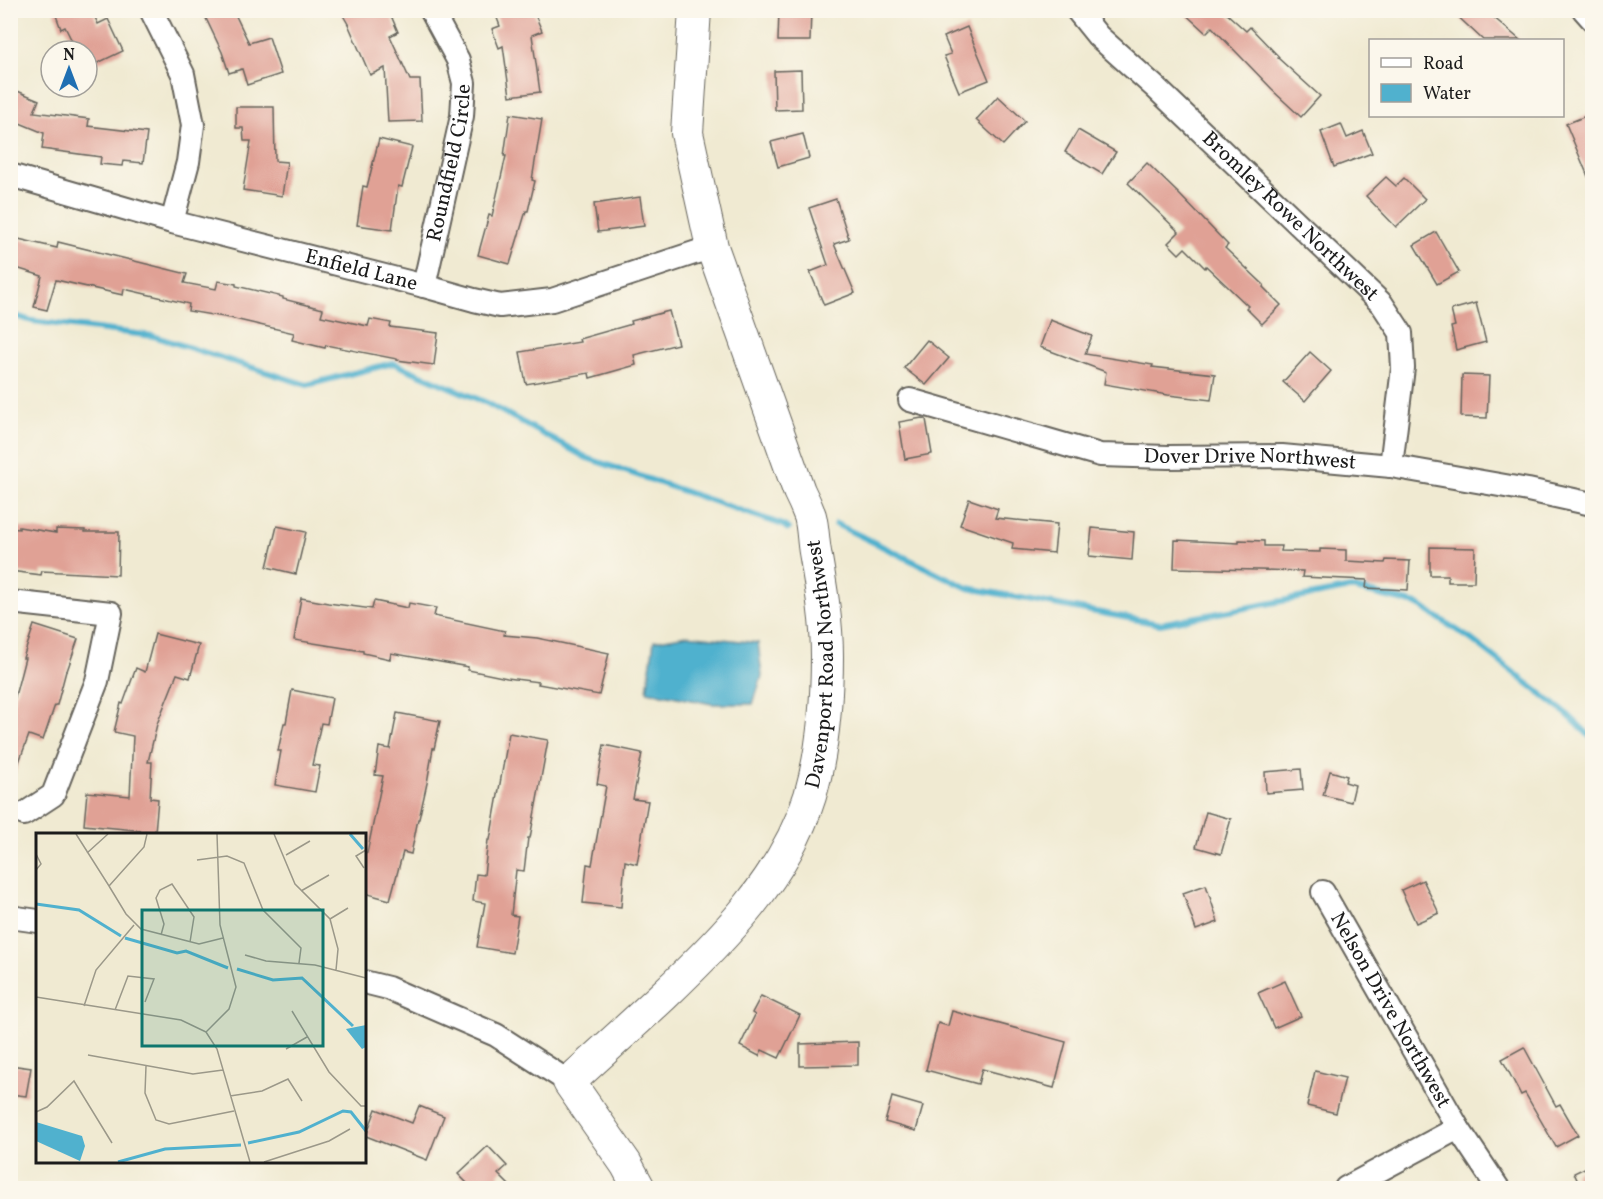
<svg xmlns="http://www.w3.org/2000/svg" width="1603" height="1199" font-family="Vollkorn,serif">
  <rect width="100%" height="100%" fill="#fbf7ec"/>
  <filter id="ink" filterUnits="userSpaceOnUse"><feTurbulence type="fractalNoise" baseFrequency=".0167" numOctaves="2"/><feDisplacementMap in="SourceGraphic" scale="12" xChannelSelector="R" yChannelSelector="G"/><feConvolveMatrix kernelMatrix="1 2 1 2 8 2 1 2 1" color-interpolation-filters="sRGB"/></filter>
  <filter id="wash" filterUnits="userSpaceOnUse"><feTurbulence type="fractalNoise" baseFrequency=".008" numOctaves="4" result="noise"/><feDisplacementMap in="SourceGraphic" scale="24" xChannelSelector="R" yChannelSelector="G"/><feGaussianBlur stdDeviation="1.35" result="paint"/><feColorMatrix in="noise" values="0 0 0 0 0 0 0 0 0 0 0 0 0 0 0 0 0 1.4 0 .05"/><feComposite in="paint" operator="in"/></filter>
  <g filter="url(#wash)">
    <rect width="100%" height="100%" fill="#f0ead2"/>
    <!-- water -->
    <path fill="#50b1ce" stroke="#366675" stroke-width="1.5" d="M687 635 758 643 762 676 753 704H712L647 691 654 641Z"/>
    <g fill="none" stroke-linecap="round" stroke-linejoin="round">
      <!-- stream -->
      <g stroke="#50b1ce" stroke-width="6">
        <path d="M10 314 32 321 153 336 307 385 393 363 487 403 587 458 783 525 788 529"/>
        <path d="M836 524 968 588 1160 624 1351 588 1417 604 1472 640 1568 715 1592 738"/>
      </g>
    </g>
    <g id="blocks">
      <!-- building -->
      <g fill="#e0a195">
        <path d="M54 10H104L94 15 98 24 108 19 123 51 87 68V51H77L65 27 61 29Z"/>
        <path d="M202 10H233L249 43 269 37 281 74 247 85 242 69 229 73 222 52Z"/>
        <path d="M340 10 389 11 398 32 390 36 410 80H420L422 121 388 122 385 68 370 75 348 24Z"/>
        <path d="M494 10H533L542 31 532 35 540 92 510 96 503 46 499 48 492 29 500 26Z"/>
        <path d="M779 10H811L810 41H778Z"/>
        <path d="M1181 10H1227L1225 12 1246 31 1250 27 1279 57 1278 58 1320 96 1301 117 1272 90V89L1212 27 1206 33Z"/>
        <path d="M1451 10H1485L1520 40H1483Z"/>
        <path d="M967 27 989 80 959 92 944 56 951 54 944 37Z"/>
        <path d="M801 70 802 109 775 110 774 71Z"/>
        <path d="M10 88 39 100 34 112 89 119 88 126 147 133 143 163 123 161 122 166 100 164 101 157 42 149 44 133 10 119Z"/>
        <path d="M998 96 1025 121 1003 145 976 120Z"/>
        <path d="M236 107H274L275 161 287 162 282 196 243 190 251 141H244L243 128H236Z"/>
        <path d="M1593 113V186H1592L1566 124Z"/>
        <path d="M510 114 542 119 532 180 535 181 528 211H526L510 264 478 255 489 215 492 216 506 156H504Z"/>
        <path d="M1341 124 1347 138 1363 131 1372 153 1334 167 1321 132Z"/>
        <path d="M1078 130 1116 152 1102 174 1065 152Z"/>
        <path d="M803 134 809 158 778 167 771 142Z"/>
        <path d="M379 139 412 147 402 187 398 186 392 230 357 225 363 186 367 187Z"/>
        <path d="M1147 163 1178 193 1228 245 1225 248 1264 285 1263 287 1281 305 1262 324 1246 308 1248 306 1206 266 1205 268 1185 248 1179 254 1168 243 1179 232 1128 183Z"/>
        <path d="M1386 177 1396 186 1404 178 1425 199 1396 227 1366 196Z"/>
        <path d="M640 197 644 226 598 232 594 204Z"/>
        <path d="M836 199 849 239 834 244 855 293 824 305 810 272 828 265 809 208Z"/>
        <path d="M1436 232 1459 272 1437 284 1414 245Z"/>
        <path d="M10 237 57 248 58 242 187 274 184 283 216 289 218 281 236 284V286L283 297V299L323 309 321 316 368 326 370 319 391 323 390 327 438 333 434 365 397 360V359L326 345 325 348 292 340 294 333 230 318 188 311 189 304 124 289 123 295 56 280 47 310 34 307 42 276 10 266Z"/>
        <path d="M1476 303 1486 342 1456 350 1451 327 1455 326 1451 310Z"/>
        <path d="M669 311 678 344 634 355 636 365 590 378 589 373 526 384 520 352 580 342 579 339 632 324 631 321Z"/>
        <path d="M1050 320 1092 336 1085 354 1153 365 1152 367 1215 374 1211 400 1168 395 1104 384 1106 372 1040 347Z"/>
        <path d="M927 340 949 358 926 385 904 368Z"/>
        <path d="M1310 352 1331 371 1305 401 1283 382Z"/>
        <path d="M1462 375 1489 376 1487 418 1461 417Z"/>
        <path d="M922 418 926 419 932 454 905 459 899 422Z"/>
        <path d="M969 499 998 509 995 518 1057 524 1054 553 1012 549 1013 543 960 525Z"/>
        <path d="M277 526 306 532 296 574 267 567Z"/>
        <path d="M19 527 56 533V529L85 530V532H119L118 575 42 571 41 575 10 571V528L19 529Z"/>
        <path d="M1092 528 1134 532 1132 560 1089 556Z"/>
        <path d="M1175 540 1239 543V540L1264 541V546H1282L1281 551 1320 552V549L1346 550V561L1385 563 1386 560 1410 561 1408 590 1366 588 1367 580 1302 577 1303 571 1174 568Z"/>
        <path d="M1430 547 1475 548 1474 582H1448V575H1430Z"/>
        <path d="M301 598 328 603 372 609 374 601 408 608 409 603 436 608 434 616 505 631 504 635 537 638 609 653 599 695 538 684 539 682 507 678 468 670V667L391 653 390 659 363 653V651L294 640Z"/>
        <path d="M34 625 78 639 67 671H66L57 705H55L43 740 29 735 12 781H10V699L14 700 25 658H23Z"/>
        <path d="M155 634 199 645 190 678 177 674 157 724 148 762H152L150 798 158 799 155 832 84 825 87 792 130 796 133 736 114 732 121 703 123 704 136 668 145 672Z"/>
        <path d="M292 690 332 698 327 724 321 723 312 765 320 766 315 792 275 785 281 751H278L284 723H286Z"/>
        <path d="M397 713 440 721 434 749 433 748 427 783 419 819H418L411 854 403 852 390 900 364 893V852L367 853 383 776 375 775 379 747 390 749Z"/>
        <path d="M509 733 548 740 530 838H528L524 871 516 870 511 915 518 916 512 953 477 947 485 903 473 901 476 874 484 875 488 840H490Z"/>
        <path d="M604 745 642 753 633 799 648 801 637 864 625 861 621 907 583 903 587 864 592 865 606 786 597 784Z"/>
        <path d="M1301 769 1303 790 1266 793 1265 772Z"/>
        <path d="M1330 771 1347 776 1345 782 1355 785 1351 802 1323 795Z"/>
        <path d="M1206 812 1231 819 1221 854 1196 847Z"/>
        <path d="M1423 880 1439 913 1416 923 1401 890Z"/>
        <path d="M1206 885 1218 922 1196 930 1183 893Z"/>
        <path d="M1285 981 1301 1016 1274 1028 1258 993Z"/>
        <path d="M761 996 800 1015 779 1058 762 1050 759 1056 740 1046 755 1015 752 1013Z"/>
        <path d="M952 1011 1066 1042 1054 1088 982 1069 978 1084 926 1070 938 1023 948 1026Z"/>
        <path d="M858 1042V1065L800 1066V1044Z"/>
        <path d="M1524 1047 1556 1106 1560 1104 1578 1135 1556 1147 1525 1093 1521 1095 1502 1059Z"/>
        <path d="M10 1065 31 1068 26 1096 10 1094Z"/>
        <path d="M1315 1071 1345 1078 1336 1113 1307 1106Z"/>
        <path d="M892 1097 923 1106 916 1131 885 1122Z"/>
        <path d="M419 1106 444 1116 427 1160 366 1136 376 1109 412 1123Z"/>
        <path d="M488 1146 507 1166 498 1174 512 1188H472L458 1174Z"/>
        <path d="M1593 1164V1188H1581L1574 1173Z"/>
      </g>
    </g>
  </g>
  <g filter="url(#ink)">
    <use href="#blocks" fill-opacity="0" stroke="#66645c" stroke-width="1.5"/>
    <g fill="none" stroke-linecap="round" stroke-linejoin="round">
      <defs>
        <g id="street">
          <path d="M151 10 183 74 193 125 188 162 172 222"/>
          <path id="s1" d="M1077 10 1098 36 1156 88 1382 304 1401 333 1403 368 1391 466"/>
          <path d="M1584 10 1592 19"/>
          <path id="s2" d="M10 175 172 222 424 286 474 300 500 306 552 300 712 247"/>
          <path id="s3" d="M424 286 462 116 464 83 458 60 431 10"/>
          <path id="s4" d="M910 400 1100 455 1168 457 1282 456 1391 466 1528 490 1592 504"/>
          <path d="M10 602 111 613 97 681 53 795 24 814"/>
          <path id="s5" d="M1323 892 1458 1128 1498 1188"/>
          <path d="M10 917 38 921"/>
          <path d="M364 982 388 988 496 1035 569 1082"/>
          <path d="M1346 1188 1458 1128"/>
        </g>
        <g id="secondary">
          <path id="s6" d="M639 1188 626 1164 569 1082C601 1053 632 1025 663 996 723 939 785 877 810 796 823 751 827 703 827 656 827 621 821 587 815 552 813 541 813 527 810 516 807 508 803 499 799 491L712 247 687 133 695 10"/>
        </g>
      </defs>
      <!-- street casing -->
      <use href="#street" stroke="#66645c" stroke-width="26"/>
      <!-- secondary casing -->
      <use href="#secondary" stroke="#66645c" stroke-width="34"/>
      <!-- street -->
      <use href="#street" stroke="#fff" stroke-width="22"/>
      <!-- secondary -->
      <use href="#secondary" stroke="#fff" stroke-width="32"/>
    </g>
  </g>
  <g text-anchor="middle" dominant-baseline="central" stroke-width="6" stroke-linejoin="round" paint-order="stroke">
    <!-- street labels -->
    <g font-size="21" fill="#1c1c1c" stroke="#fbf7ec">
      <text stroke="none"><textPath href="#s3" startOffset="126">Roundfield Circle</textPath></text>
      <text stroke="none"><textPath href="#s1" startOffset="297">Bromley Rowe Northwest</textPath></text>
      <text stroke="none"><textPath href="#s2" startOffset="364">Enfield Lane</textPath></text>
      <text stroke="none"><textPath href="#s4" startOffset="348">Dover Drive Northwest</textPath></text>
      <text stroke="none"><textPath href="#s6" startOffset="639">Davenport Road Northwest</textPath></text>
      <text stroke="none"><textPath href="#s5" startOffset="136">Nelson Drive Northwest</textPath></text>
    </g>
  </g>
  <!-- overview -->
  <g transform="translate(36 833)">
    <rect width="330" height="330" fill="#f0ead2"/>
    <path d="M330 192V214L326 216 310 196ZM0 289 46 303 49 313 44 328 0 308Z" fill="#50b1ce"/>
    <path fill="none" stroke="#50b1ce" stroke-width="3" d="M314 1 327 16M0 71 43 77 85 103M89 105 141 120 150 118 192 135M201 136 237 147 266 145 317 193M212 310 263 299 307 278 315 279 330 298M82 329 129 316 205 312"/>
    <path fill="none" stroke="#9b9889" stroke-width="1.5" d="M40 1 73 53 108 14 111 1M181 1 184 92 200 154 193 176 170 199 181 216 214 329M238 1 259 51 294 86 302 116 300 137M51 20 72 1M0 21 5 31 0 37M250 22 274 8M161 27 191 23 208 30 227 77 265 115 263 130M328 35 320 23 330 17M73 53 90 81 105 96 163 111 187 105M265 58 293 42M294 86 312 75M125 102 128 91 120 65 124 57 136 51 158 84 154 109M209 122 230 128 279 132 330 145M0 164 145 187 170 199M48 173 60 137 98 92M79 177 92 143 118 146 109 169M256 178 293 239 325 273H330M250 216 271 204M52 222 157 241 187 237M110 233 109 260 120 287 133 291 198 278M194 263 226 258 252 246 266 268M0 279 11 274 38 248 76 310M228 329 293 308 314 296"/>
    <path fill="#0f766e" fill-opacity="0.15" stroke="#0f766e" stroke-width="3" d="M106 77H287V213H106Z"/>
    <rect width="330" height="330" fill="none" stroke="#1c1c1c" stroke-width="3"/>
  </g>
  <!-- margin -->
  <rect width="1603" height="1199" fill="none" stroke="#fbf7ec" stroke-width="36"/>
  <!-- legend -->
  <rect x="1369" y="39" width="195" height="78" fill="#fbf7ec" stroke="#a29f99" stroke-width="1.5"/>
  <rect x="1381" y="58" width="30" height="9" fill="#ffffff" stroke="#a29f99" stroke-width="1.5"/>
  <text x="1423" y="69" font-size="18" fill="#1c1c1c">Road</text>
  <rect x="1381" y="84" width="30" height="18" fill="#50b1ce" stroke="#a29f99" stroke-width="1.5"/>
  <text x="1423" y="99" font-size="18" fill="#1c1c1c">Water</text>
  <!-- north arrow -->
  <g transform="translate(69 69)"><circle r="28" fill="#fbf7ec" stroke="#a29f99" stroke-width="1.5"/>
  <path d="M0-4.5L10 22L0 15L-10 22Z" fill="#1f6fb2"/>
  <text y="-9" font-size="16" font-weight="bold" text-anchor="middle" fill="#1c1c1c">N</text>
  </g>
</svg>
